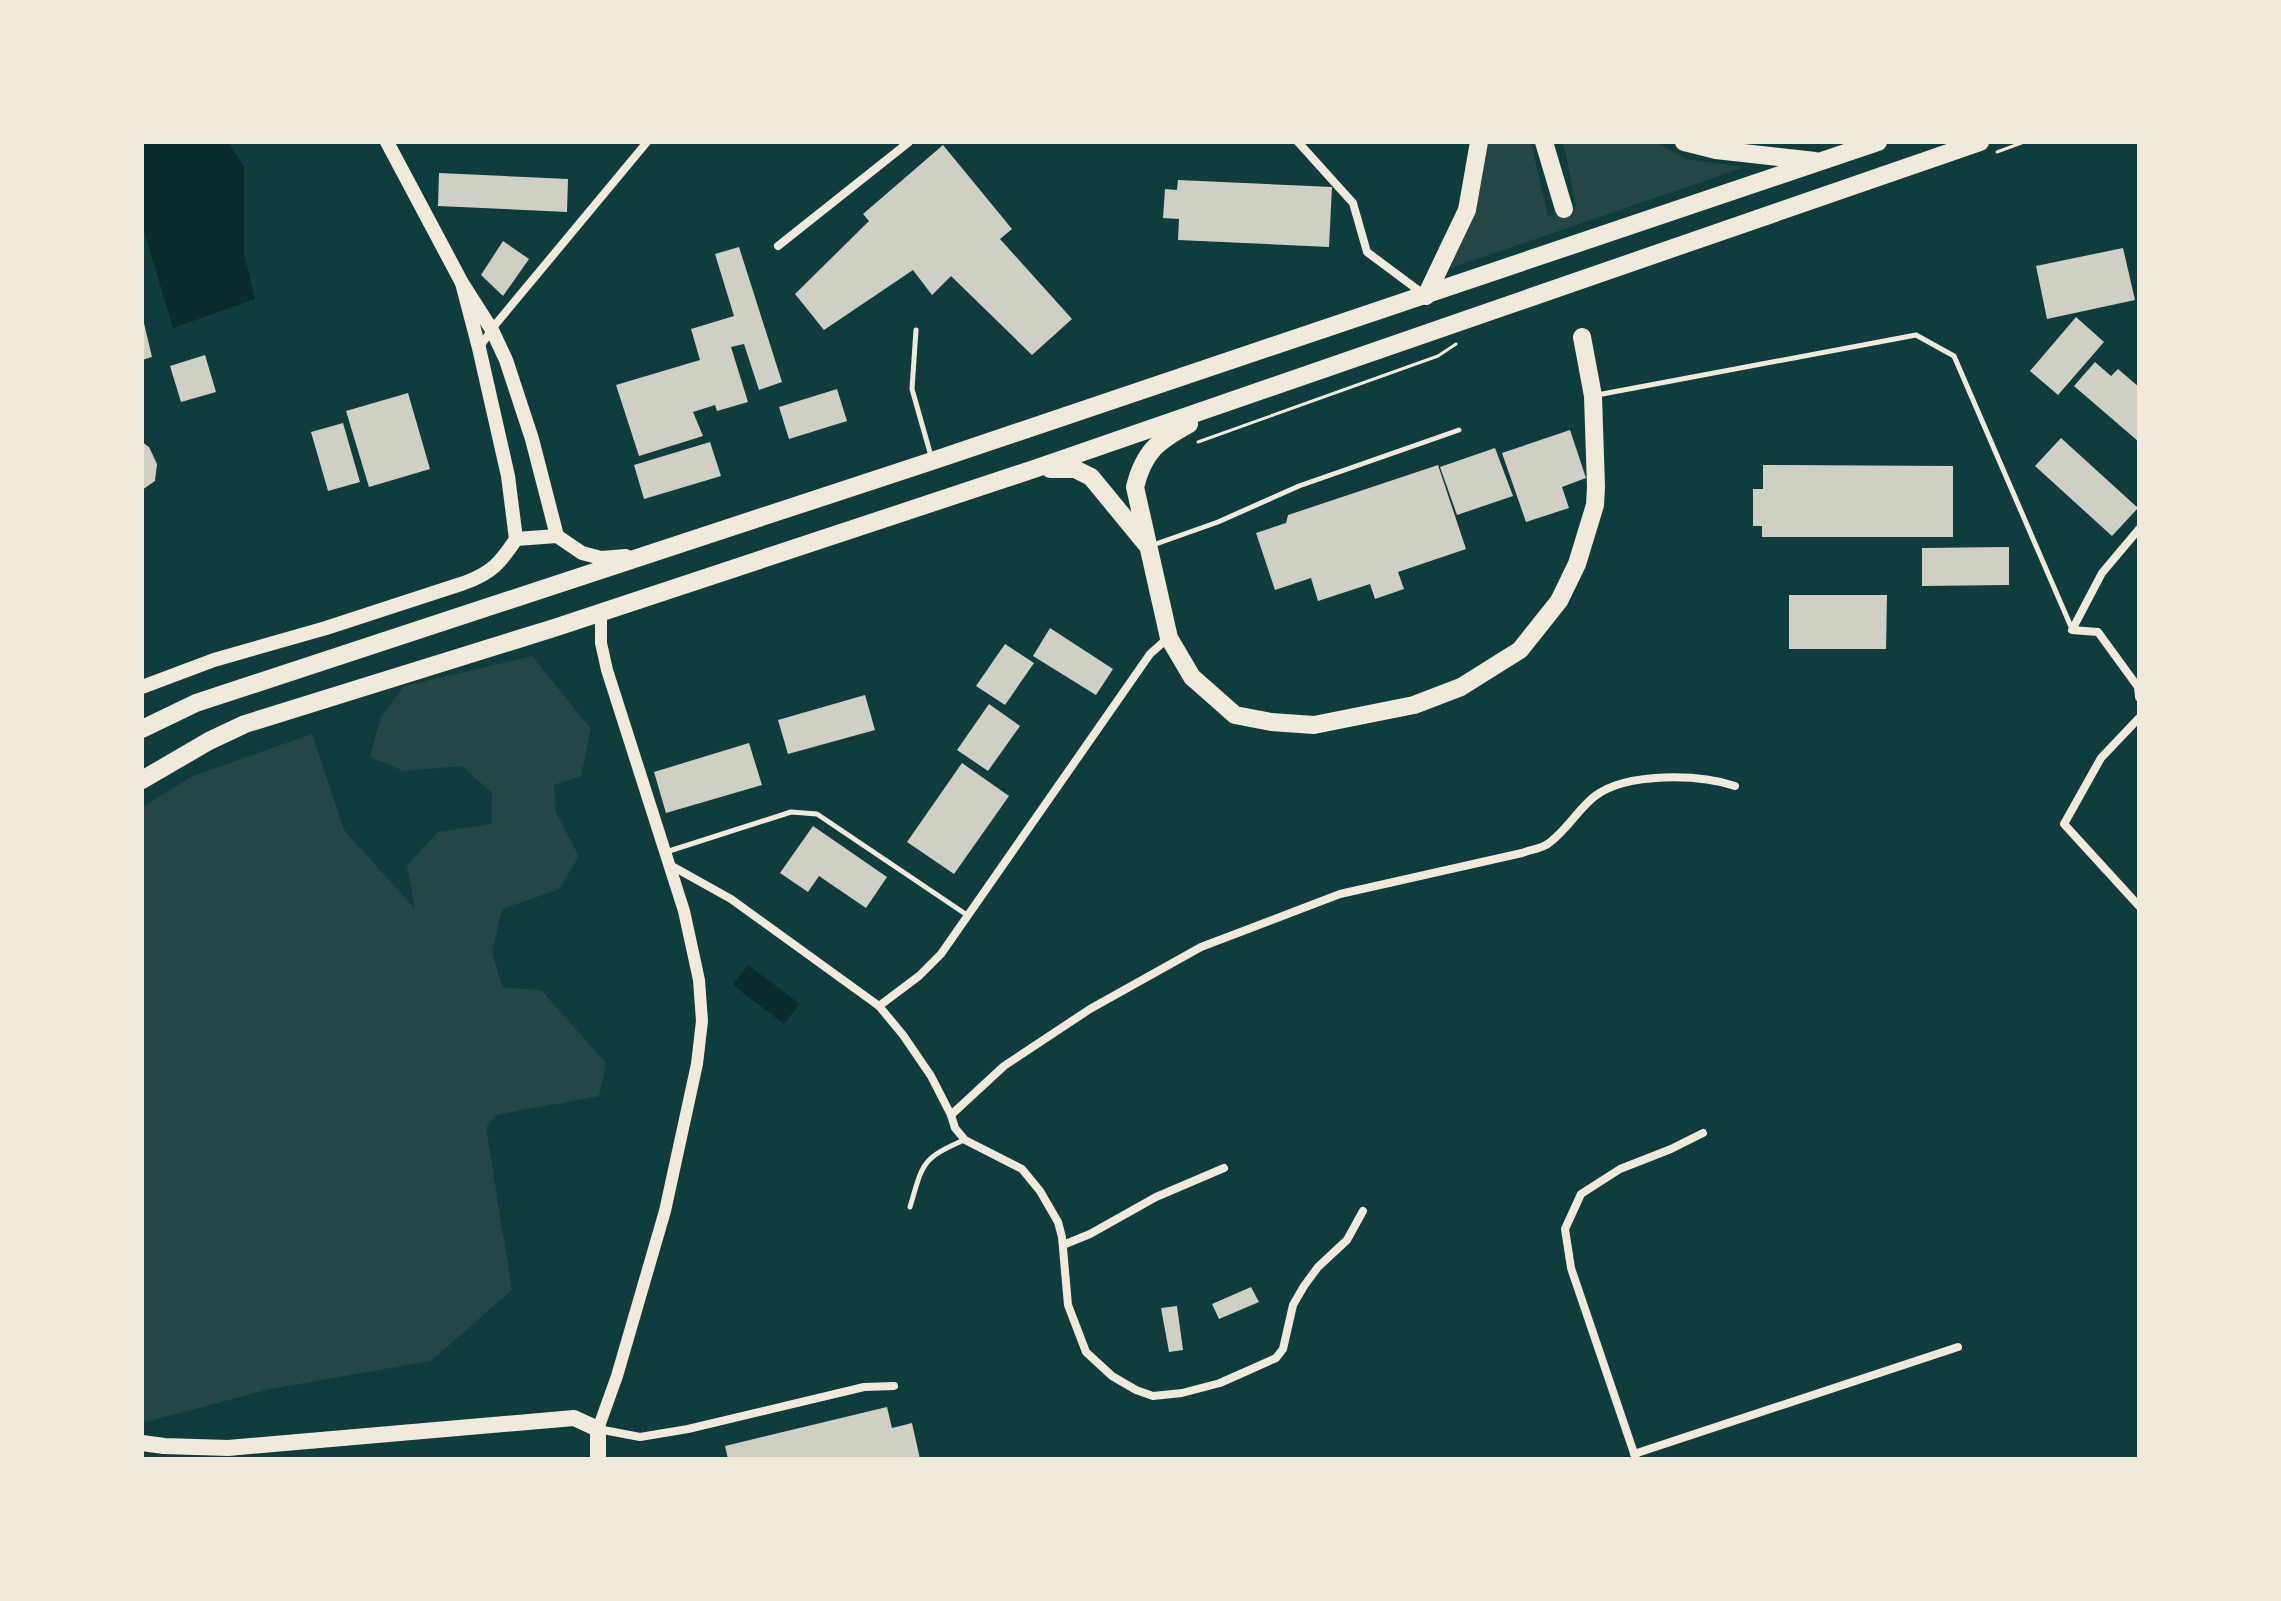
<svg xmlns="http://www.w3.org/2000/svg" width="2281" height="1601" font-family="'IBM Plex Sans',sans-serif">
  <rect width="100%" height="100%" fill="#0f3d3e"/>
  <!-- green -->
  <g fill="#244646">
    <path d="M1486 142H1531L1548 217 1576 207 1563 142H1656L1686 159 1745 167 1451 268 1477 205Z"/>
    <path d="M532 656 591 729 581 776 554 785 556 813 579 856 559 889 502 909 492 952 503 988 541 990 606 1063 599 1096 496 1115 486 1128 512 1290 431 1361 270 1389 142 1423V807L193 776 312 734 344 830 415 909 407 865 438 832 491 824 492 793 462 766 404 771 370 757 381 717 404 686Z"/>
  </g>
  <!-- water -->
  <g fill="#0a2a2b">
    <path d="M142 142H228L244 166V253L255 299 173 328 142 224Z"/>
    <path d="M748 965 800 1004 784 1024 733 985Z"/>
  </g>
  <!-- building -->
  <g fill="#cfcfc3">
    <path d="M943 145 1012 229 1000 239 1072 319 1032 355 951 276 932 295 913 270 824 330 795 294 869 221 863 214Z"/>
    <path d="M439 173 568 179 567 212 438 206Z"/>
    <path d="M1178 180 1332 187 1329 247 1178 240 1179 219 1163 218 1165 189 1177 190Z"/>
    <path d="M503 241 529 259 503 296 481 275Z"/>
    <path d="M739 247 782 382 759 390 744 344 731 347 748 402 717 411 715 405 693 412 703 436 639 456 616 385 700 360 691 329 734 316 715 254Z"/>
    <path d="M2123 248 2135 300 2047 319 2036 266Z"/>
    <path d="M2076 317 2104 342 2058 395 2030 371Z"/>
    <path d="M143 319 152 357 142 360V320Z"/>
    <path d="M205 355 216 392 181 402 170 366Z"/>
    <path d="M2095 362 2111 376 2118 369 2139 387V442L2074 386Z"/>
    <path d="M837 389 847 421 789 439 779 407Z"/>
    <path d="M408 393 430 469 369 487 346 411Z"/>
    <path d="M343 423 360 482 328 491 311 432Z"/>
    <path d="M1570 430 1586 478 1562 487 1569 508 1526 522 1502 453Z"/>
    <path d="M2061 438 2138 508 2112 536 2035 466Z"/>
    <path d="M142 442 149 447 157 464 155 481 142 490Z"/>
    <path d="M710 442 721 476 644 499 634 465Z"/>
    <path d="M1495 448 1513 496 1457 515 1440 467Z"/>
    <path d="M1438 465 1466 549 1398 572 1404 589 1375 599 1370 584 1318 601 1311 578 1275 590 1256 533 1286 523 1288 515Z"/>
    <path d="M1763 465 1953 466V537H1762V526H1753V489H1763Z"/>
    <path d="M2009 547V585L1922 586V548Z"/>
    <path d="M1789 595H1887L1886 649H1789Z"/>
    <path d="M1050 628 1113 669 1096 695 1033 656Z"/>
    <path d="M1005 644 1034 663 1005 705 976 686Z"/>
    <path d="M865 695 875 730 788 754 778 720Z"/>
    <path d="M989 704 1020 726 988 771 957 750Z"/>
    <path d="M749 743 762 785 666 813 654 772Z"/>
    <path d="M962 763 1009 796 954 874 907 842Z"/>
    <path d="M813 826 887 877 866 908 819 876 808 892 780 873Z"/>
    <path d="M1251 1287 1259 1302 1219 1319 1212 1304Z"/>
    <path d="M1177 1306 1183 1350 1169 1352 1161 1308Z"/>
    <path d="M887 1407 892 1428 912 1423 920 1459H728L725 1446Z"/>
  </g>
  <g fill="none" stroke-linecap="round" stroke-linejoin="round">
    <!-- path -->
    <g stroke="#f1e9da" stroke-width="3">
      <path d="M1997 152 2024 142"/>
      <path d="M1198 442 1438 356 1456 344"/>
    </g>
    <!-- service -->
    <g stroke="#f1e9da" stroke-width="5">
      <path d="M916 330 912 389 931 456"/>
      <path d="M1597 395 1916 335 1954 356 2072 629"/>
      <path d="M1153 545 1218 522 1299 486 1459 430"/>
      <path d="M666 852 791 812 817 814 967 915"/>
      <path d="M910 1207C923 1163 921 1159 964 1140"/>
    </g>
    <!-- minor -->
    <g stroke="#f1e9da" stroke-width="8">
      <path d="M1298 142 1353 203 1367 252 1422 293"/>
      <path d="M778 246 909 142"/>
      <path d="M479 348 495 325 647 142"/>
      <path d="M2139 529 2102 573 2072 630 2098 632 2138 687 2139 697"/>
      <path d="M2139 718 2101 758 2064 824 2139 906"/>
      <path d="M670 865 731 899 879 1006 903 1035 931 1076 951 1115 955 1128 965 1140 1022 1169 1040 1191 1058 1222 1062 1237 1068 1305 1086 1352 1112 1376 1136 1390 1153 1396 1182 1393 1220 1383 1276 1358 1283 1349 1293 1305 1304 1286 1318 1267 1347 1240 1363 1211"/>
      <path d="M879 1006 919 976 941 954 1150 654 1168 638"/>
      <path d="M951 1115 1004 1066 1090 1009 1201 947 1340 894 1522 853C1529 850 1539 849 1546 845 1565 833 1577 810 1595 796 1627 772 1699 774 1735 786"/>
      <path d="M1063 1245 1090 1234 1156 1197 1224 1168"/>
      <path d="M598 1429 640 1437 688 1429 864 1387 894 1386"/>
      <path d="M1634 1454 1958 1347"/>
      <path d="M1636 1459 1571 1268 1565 1229 1581 1194 1620 1169 1671 1149 1703 1133"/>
    </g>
    <!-- tertiary -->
    <path stroke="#f1e9da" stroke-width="12" d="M598 1429 617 1376 665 1211 697 1064 702 1021 699 980 684 911 607 670 601 643V612"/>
    <!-- secondary -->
    <g stroke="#f1e9da" stroke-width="14">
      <path d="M387 142 462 283 492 330 506 360 532 439 557 536"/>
      <path d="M516 539 557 536 582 553 601 558 626 556"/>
      <path d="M142 687 214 660 326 628 464 583C492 573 500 563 516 539L508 476 479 348 462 283"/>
    </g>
    <!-- primary -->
    <path stroke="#f1e9da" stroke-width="16" d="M142 1443 164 1446 228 1448 574 1418 598 1429V1459"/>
    <!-- trunk -->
    <g stroke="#f1e9da" stroke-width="18">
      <path d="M1544 142 1564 209"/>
      <path d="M1684 142 1716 150 1815 161"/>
      <path d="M1426 296 1467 210 1479 142"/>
      <path d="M1189 424C1158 441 1144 451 1135 487L1169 638 1192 677 1235 715 1271 722 1314 725 1414 705 1461 687 1520 650 1559 601 1577 564 1595 505 1596 487 1593 396 1582 337"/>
      <path d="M1050 469H1075L1091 477 1147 545"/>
      <path d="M142 729 196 703 932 461 1878 142"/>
      <path d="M142 780 209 741 245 724 554 628 1034 469 1980 142"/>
    </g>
  </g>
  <!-- border -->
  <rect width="2281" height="1601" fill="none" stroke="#f1e9da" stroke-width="288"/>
</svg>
